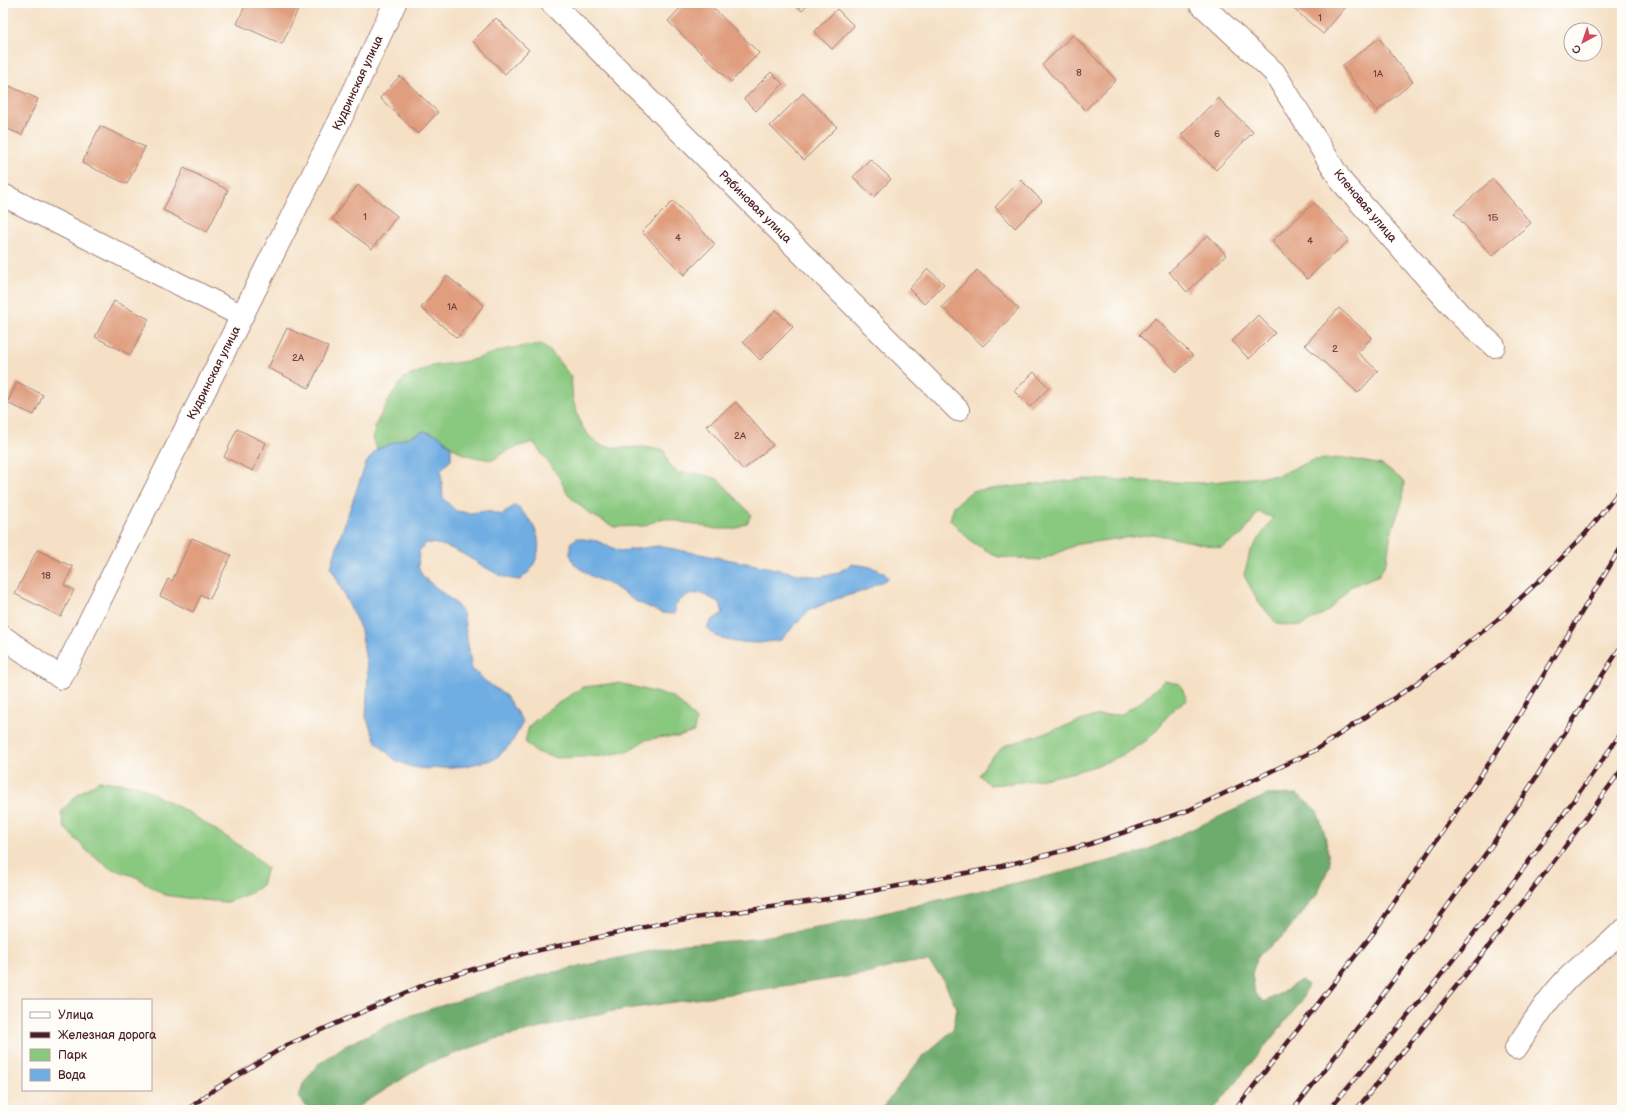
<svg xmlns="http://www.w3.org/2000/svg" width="1625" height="1113" font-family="'Balsamiq Sans',sans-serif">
  <rect width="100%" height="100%" fill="#fdfcf7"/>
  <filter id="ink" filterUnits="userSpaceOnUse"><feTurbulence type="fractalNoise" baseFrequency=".025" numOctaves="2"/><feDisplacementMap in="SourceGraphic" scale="8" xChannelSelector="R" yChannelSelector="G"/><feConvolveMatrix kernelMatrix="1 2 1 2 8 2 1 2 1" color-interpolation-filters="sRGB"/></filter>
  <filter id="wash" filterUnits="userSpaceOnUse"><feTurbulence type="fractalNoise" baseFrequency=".012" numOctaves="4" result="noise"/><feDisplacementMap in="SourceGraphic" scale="16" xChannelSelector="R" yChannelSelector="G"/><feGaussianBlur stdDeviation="0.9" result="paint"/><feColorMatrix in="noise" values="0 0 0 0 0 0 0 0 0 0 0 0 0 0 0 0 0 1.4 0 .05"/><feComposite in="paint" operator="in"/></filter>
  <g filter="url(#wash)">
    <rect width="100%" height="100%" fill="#f5e0c5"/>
    <!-- green -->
    <g fill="#89c87f" stroke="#6a7455">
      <path d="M541 344 554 355 571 377 573 400 581 425 591 438 602 446 621 448 643 447 664 450 669 465 678 473H695L718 479 751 514 748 522 735 529H716L663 518 643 526 614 527 590 514 568 495 559 477 533 442 508 450 493 460C466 456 459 455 439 435L399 441 377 449 373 441 375 426 388 401 404 378 432 366 469 361 506 349Z"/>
      <path d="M1345 458 1382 465 1404 481 1403 499 1391 533 1387 560 1379 575 1350 587 1328 611 1301 626 1277 624 1258 601 1244 575 1250 552 1273 518 1258 512 1243 534 1221 548 1154 534 1078 544 1041 560 998 557 972 542 950 520 954 506 972 491 1085 479 1203 483 1279 475 1313 460Z"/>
      <path d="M1164 681 1180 684 1187 700C1182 703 1176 706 1172 711 1164 719 1157 731 1148 739 1111 770 1037 782 989 785L979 775 987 762 1004 746 1048 732 1095 716 1122 714 1142 701Z"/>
      <path d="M619 683 673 697 685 708 696 720 694 732 678 737H663L645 740 628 751 603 756 556 758 536 752 525 742 529 726 546 711 583 687Z"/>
      <path d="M99 781 137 785 188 812 251 853 267 868 262 885 251 893 227 902 202 900 164 895 136 877 110 868 87 851 64 827 61 812 78 794Z"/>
    </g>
    <!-- forest -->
    <path fill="#6eac6e" stroke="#5c664c" d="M1297 794 1317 811 1325 835 1330 865 1316 896 1283 936 1257 957 1252 974 1255 994 1264 1002 1281 993 1301 980 1308 985 1301 1002 1213 1110H881L921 1058 953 1030 957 1008 941 976 928 962 905 963 866 974 607 1012 495 1039 426 1064 353 1110H311L308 1109 299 1097 303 1084 317 1065 343 1047 405 1017 541 975 683 944 744 940 829 926 956 896 1057 874 1140 853 1267 795Z"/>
    <!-- water -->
    <g fill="#70ade2" stroke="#5d6686">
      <path d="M424 431 439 435 451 447V460L441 470 443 498 456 511 469 513 487 511 502 515 515 505C535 522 546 541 533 566 531 571 524 576 520 580 514 579 507 579 502 576 476 565 455 543 426 543L419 551 418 567 423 577 454 602 463 613 472 669 484 680 506 696 523 722 511 744 495 759 466 766 427 769 411 767 395 760 376 742 366 717 368 675 361 630 331 567 339 540 366 463 377 449Z"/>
      <path d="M577 538 597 541 620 551 658 546 767 567 798 574 821 577 837 573 852 564C866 566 880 567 889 578L864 591 836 599 808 611 781 640 759 643 735 642 715 636 707 628 711 621 723 613 720 603 701 593 685 596 675 606V614L662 613 635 601 615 587 591 576 575 565 570 554V543Z"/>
    </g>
    <g id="blocks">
      <!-- building -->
      <g fill="#e09e7f">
        <path d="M246 3H301L282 44 237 24Z"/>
        <path d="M685 3H708L759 53 731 82 668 21Z"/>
        <path d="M794 3H810L802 11Z"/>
        <path d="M1287 3H1349L1323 34Z"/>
        <path d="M837 9 854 26 832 49 814 32Z"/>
        <path d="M496 18 529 50 505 74 473 41Z"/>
        <path d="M1073 35 1116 80 1085 110 1042 65Z"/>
        <path d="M1379 38 1413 82 1377 111 1342 66Z"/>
        <path d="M771 72 783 84 756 111 744 99Z"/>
        <path d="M400 76 438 112 418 134 380 98Z"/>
        <path d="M3 83 38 99 22 135 3 127Z"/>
        <path d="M803 93 837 127 804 160 770 126Z"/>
        <path d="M1218 98 1253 132 1216 170 1181 135Z"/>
        <path d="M100 126 145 147 127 184 82 163Z"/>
        <path d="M870 159 891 179 874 197 853 177Z"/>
        <path d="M184 168 228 190 207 232 163 210Z"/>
        <path d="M1493 179 1531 223 1492 256 1454 213Z"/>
        <path d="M1021 180 1042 201 1015 228 995 207Z"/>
        <path d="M358 185 397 216 372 249 332 219Z"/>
        <path d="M673 201 715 244 684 275 642 232Z"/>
        <path d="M1314 203 1349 240 1307 279 1272 241Z"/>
        <path d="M1208 235 1226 255 1187 292 1169 272Z"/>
        <path d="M928 269 944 284 924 304 909 289Z"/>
        <path d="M977 270 1019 309 983 346 942 307Z"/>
        <path d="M447 276 484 305 457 338 421 308Z"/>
        <path d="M114 301 149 319 130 355 95 337Z"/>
        <path d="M1339 308 1372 337 1358 353 1378 371 1358 393 1305 345Z"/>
        <path d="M776 310 793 327 760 360 743 342Z"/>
        <path d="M1258 315 1275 333 1249 359 1232 341Z"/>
        <path d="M1156 319 1193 356 1177 372 1139 335Z"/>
        <path d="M287 328 328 347 309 388 268 368Z"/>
        <path d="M1034 372 1049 388 1030 407 1014 391Z"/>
        <path d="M17 382 43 395 34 415 7 403Z"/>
        <path d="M736 402 773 445 743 470 707 426Z"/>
        <path d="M237 429 266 443 253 471 224 457Z"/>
        <path d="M192 538 231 555 210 599 201 595 193 612 160 596 168 579 172 581Z"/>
        <path d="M37 550 73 567 64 585 74 590 61 617 15 594Z"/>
      </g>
    </g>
  </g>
  <g filter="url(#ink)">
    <use href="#blocks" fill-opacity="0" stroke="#a08078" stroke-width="1"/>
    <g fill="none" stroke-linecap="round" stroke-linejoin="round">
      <defs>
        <g id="minor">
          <path d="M552 3 958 410"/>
          <path d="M1200 3 1274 72 1342 182 1462 317 1494 346"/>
          <path d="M3 195 242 316"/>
          <path d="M3 637 61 678 346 108 395 3"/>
          <path d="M1516 1048C1533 1023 1549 996 1571 975 1587 959 1607 948 1622 931"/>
        </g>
      </defs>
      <!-- minor casing -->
      <use href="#minor" stroke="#a08078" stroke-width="24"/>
      <!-- minor -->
      <use href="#minor" stroke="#fff" stroke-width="22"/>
      <defs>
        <g id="rail">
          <path d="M187 1110 212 1091 287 1045 428 983 526 953 673 921 835 898 998 867 1090 844 1189 810 1314 751 1417 683 1497 620 1543 577 1586 533 1622 488"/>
          <path d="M1235 1110 1374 932 1496 753 1622 546"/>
          <path d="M1293 1110 1376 1004 1492 845 1622 645"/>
          <path d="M1328 1110C1433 990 1531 863 1622 732"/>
          <path d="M1356 1110 1488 947 1558 856 1622 769"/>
        </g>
      </defs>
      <!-- rail casing -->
      <use href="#rail" stroke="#4a1f2b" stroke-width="4.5"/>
      <!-- rail -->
      <use href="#rail" stroke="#fdfcf7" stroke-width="3" stroke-dasharray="9" stroke-linecap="butt"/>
    </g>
  </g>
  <g text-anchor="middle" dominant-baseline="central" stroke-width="3.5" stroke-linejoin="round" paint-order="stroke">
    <!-- number labels -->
    <g font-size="10" fill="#703f40">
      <text x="1320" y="18">1</text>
      <text x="1079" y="73">8</text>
      <text x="1378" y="74">1А</text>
      <text x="1217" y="134">6</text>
      <text x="365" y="217">1</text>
      <text x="1493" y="218">1Б</text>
      <text x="678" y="238">4</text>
      <text x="1310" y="241">4</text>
      <text x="452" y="307">1А</text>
      <text x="1335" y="349">2</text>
      <text x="298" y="358">2А</text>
      <text x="740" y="436">2А</text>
      <text x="46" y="576">18</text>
    </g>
    <!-- street labels -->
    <g font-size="12" fill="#4a1f2b" stroke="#fdfcf7">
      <text transform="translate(358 83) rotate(-65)">Кудринская улица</text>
      <text transform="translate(1365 206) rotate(50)">Кленовая улица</text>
      <text transform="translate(755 207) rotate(45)">Рябиновая улица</text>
      <text transform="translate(214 373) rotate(-63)">Кудринская улица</text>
    </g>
  </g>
  <!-- margin -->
  <rect width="1625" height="1113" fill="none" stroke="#fdfcf7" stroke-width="16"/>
  <!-- legend -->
  <rect x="22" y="999" width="130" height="92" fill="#fdfcf7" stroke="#b5a4a5"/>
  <rect x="30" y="1012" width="20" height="6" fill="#ffffff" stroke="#b5a4a5"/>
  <text x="58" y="1019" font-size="12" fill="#4a1f2b">Улица</text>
  <rect x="30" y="1032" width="20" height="6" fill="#4a1f2b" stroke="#b5a4a5"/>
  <text x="58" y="1039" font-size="12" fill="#4a1f2b">Железная дорога</text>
  <rect x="30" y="1049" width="20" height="12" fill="#89c87f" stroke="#b5a4a5"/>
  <text x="58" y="1059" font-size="12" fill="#4a1f2b">Парк</text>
  <rect x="30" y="1069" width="20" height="12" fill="#70ade2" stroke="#b5a4a5"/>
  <text x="58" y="1079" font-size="12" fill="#4a1f2b">Вода</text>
  <!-- north arrow -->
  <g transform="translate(1583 42) rotate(220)"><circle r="19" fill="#fdfcf7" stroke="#b5a4a5"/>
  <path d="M0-3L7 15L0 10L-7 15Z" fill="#d1495b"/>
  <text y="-6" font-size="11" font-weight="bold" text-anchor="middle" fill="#4a1f2b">С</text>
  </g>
</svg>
